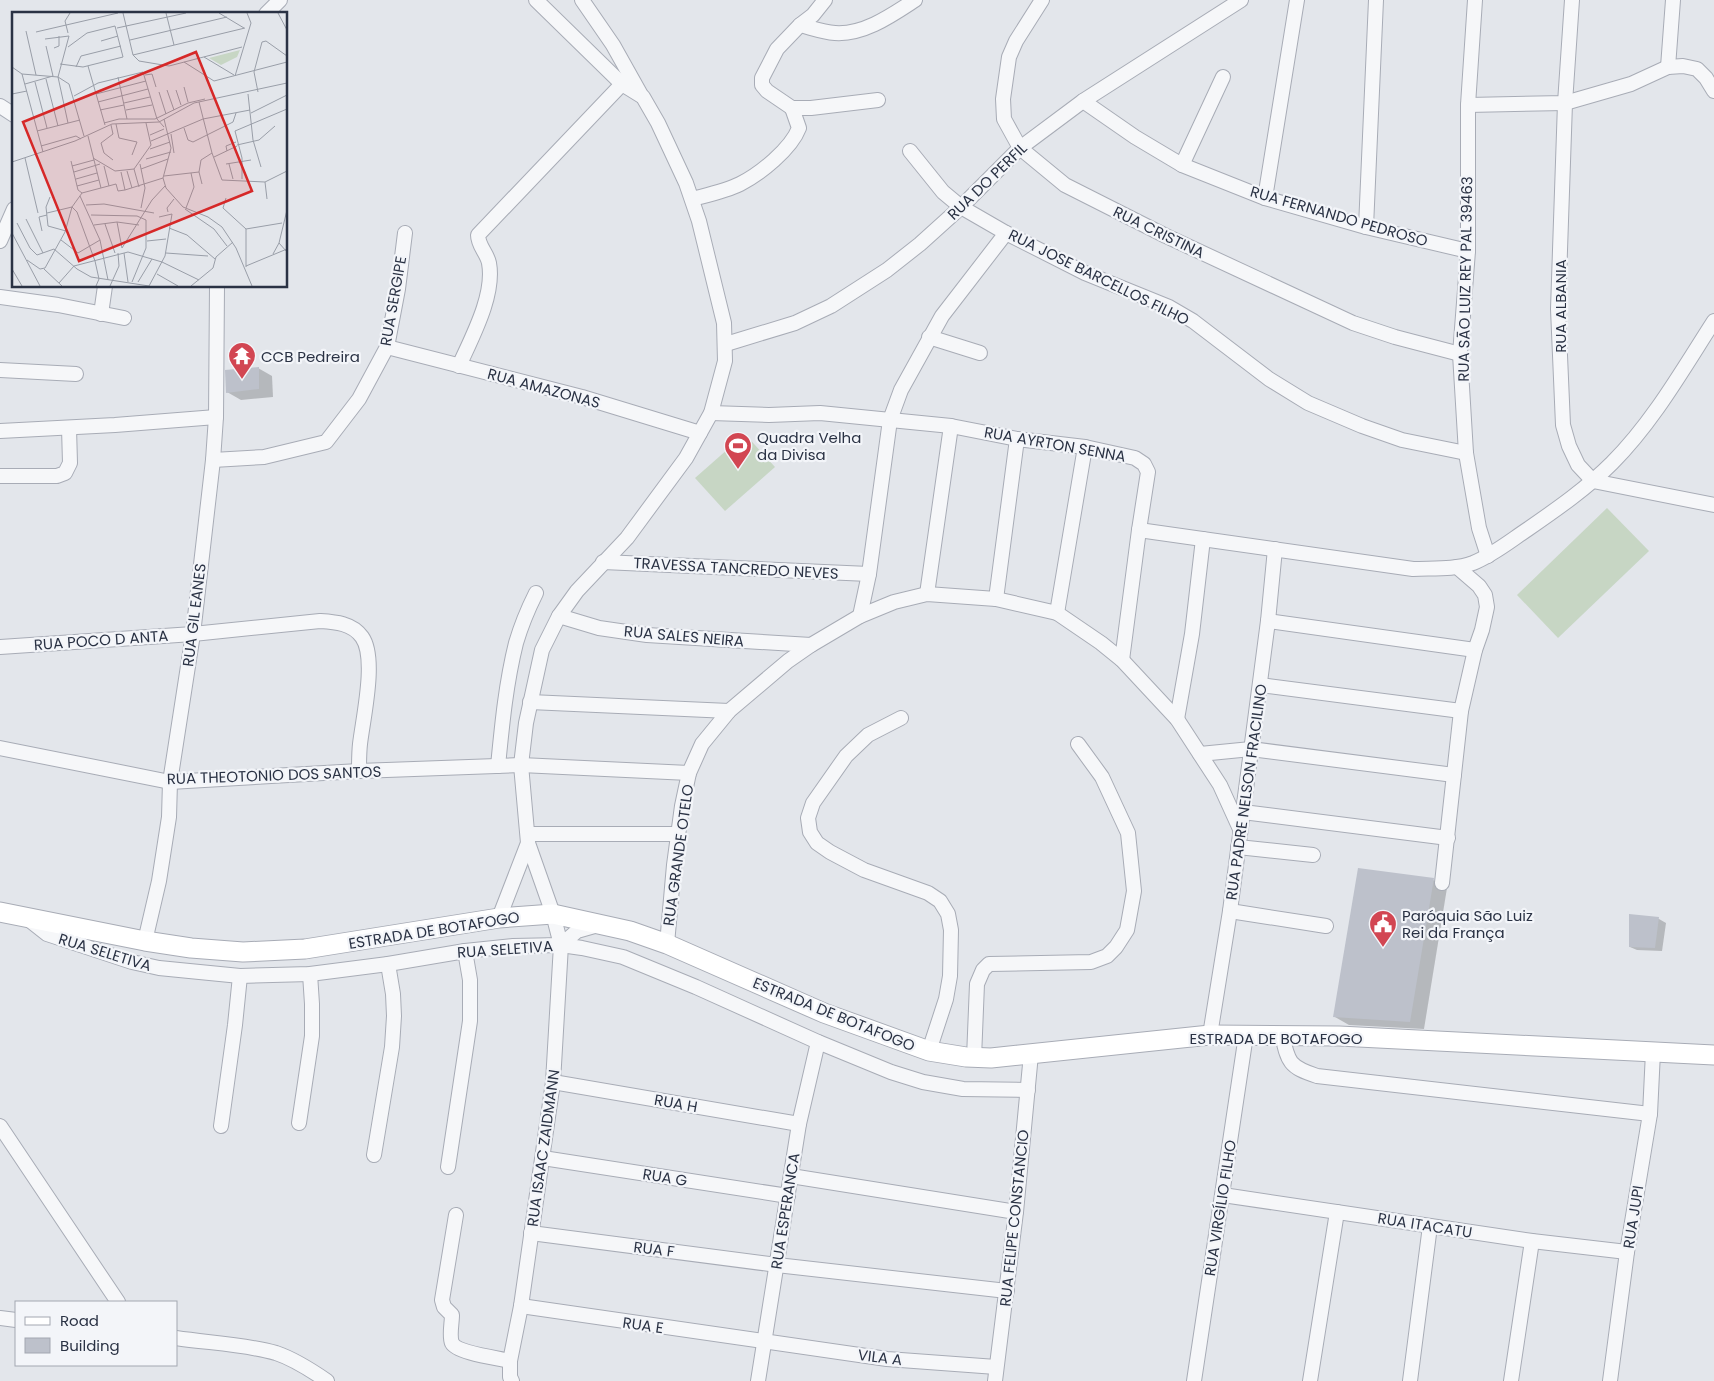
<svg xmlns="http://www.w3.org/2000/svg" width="1714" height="1381" font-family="Poppins,sans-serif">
  <rect width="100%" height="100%" fill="#e3e6eb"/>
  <!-- pitch -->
  <g fill="#c7d6c4">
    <path d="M745 434 775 467 725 511 695 478Z"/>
    <path d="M1607 508 1649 551 1558 638 1517 595Z"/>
  </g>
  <!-- shadow -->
  <g fill="#0003">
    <path d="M258 368 272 376 273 397 241 400 227 392Z"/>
    <path d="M1433 880 1447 888 1424 1029 1349 1025 1335 1017Z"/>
    <path d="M1631 916 1659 919 1666 923 1662 951 1637 950 1630 947Z"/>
  </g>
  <!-- building -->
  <g fill="#bdc1cb">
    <path d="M259 367V389L226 393 225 370Z"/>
    <path d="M1358 868 1434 878 1410 1022 1333 1017Z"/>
    <path d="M1629 914 1659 917 1655 948 1629 947Z"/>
  </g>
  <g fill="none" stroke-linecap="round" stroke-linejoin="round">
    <defs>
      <g id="minor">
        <path d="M582 0 613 45 641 95"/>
        <path d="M825 0 813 15 800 25 777 49 762 78V85L767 91 792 108H811L878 100"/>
        <path d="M1042 0 1016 41 1009 57 1003 99 1004 119 1020 148 1065 185 1166 236 1353 323 1395 337 1460 354"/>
        <path d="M1475 0 1468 105V251L1460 354 1466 453 1479 528 1488 556"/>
        <path d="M1572 0 1565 103 1558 309 1563 425 1569 446 1578 465 1593 481 1714 505"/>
        <path d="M266 14 280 0"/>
        <path d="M800 25C812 28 823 32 835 33 864 35 892 15 915 0"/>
        <path d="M1668 67 1673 0"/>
        <path d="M1083 101 1135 137 1182 165 1265 198 1366 227 1468 251"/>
        <path d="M1468 105 1565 103 1631 84 1668 67 1683 66 1697 69 1706 78 1714 91"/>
        <path d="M0 106 14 115"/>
        <path d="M910 151 943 192 961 207 1006 233 1085 273 1169 307 1193 321 1269 379 1308 403 1362 426 1402 440 1466 453"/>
        <path d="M1182 165 1223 77"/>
        <path d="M1265 198 1297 0"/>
        <path d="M692 199C707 195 726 191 740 184 760 174 791 149 799 128L792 108"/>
        <path d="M1366 227 1376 0"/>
        <path d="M0 241 14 209"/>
        <path d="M0 297 58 305 124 318"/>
        <path d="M101 314 105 286"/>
        <path d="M929 337 980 353"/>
        <path d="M726 344 795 323 831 306 887 270 920 244 961 207 1020 148 1083 101 1241 0"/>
        <path d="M387 347 582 397 700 433"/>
        <path d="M459 366C472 337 495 295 489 263 487 253 478 246 478 235L622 84"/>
        <path d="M0 370 76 374"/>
        <path d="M711 413 769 415 820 413 951 426 1017 439 1085 447 1135 458 1144 464 1148 472 1139 530 1413 569C1433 568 1454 570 1473 563 1493 555 1510 541 1528 529 1557 509 1587 488 1612 463 1653 422 1683 369 1714 321"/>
        <path d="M0 431 115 425 216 417"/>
        <path d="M213 460 264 457 326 442 359 399 387 347 398 289 405 233"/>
        <path d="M0 476H57L65 473 70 463 69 428"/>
        <path d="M603 562 869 574"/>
        <path d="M927 594 951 426"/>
        <path d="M996 599 1017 439"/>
        <path d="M1057 613 1085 447"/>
        <path d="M559 616 599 628 647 635 811 645"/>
        <path d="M860 616 869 574 890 420 901 390 942 316 1006 233"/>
        <path d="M1268 621 1475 650"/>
        <path d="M0 647 193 634 320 621C335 622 352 623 362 637 377 658 363 718 360 744 359 753 359 762 359 771"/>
        <path d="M1122 660 1139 530"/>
        <path d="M1260 685 1461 711"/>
        <path d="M530 702 729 711"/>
        <path d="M901 718 868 735 846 756 813 803 808 818 810 832 817 843 830 852 864 870 928 893 940 901 948 914 951 930 950 976 946 999 929 1051"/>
        <path d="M1177 719 1192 634 1203 539"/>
        <path d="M0 748 170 782 359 771 521 765 689 773"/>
        <path d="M1200 754 1251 749 1454 775"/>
        <path d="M498 766C502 725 506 683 516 643 521 626 528 609 536 593"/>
        <path d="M1243 812 1448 838"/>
        <path d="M528 834H678"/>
        <path d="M1238 847 1313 855"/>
        <path d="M1442 883 1461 711 1475 650 1482 630 1487 607 1485 595 1479 586 1457 567"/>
        <path d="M1230 911 1326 926"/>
        <path d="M499 918 528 843 521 765 526 723 542 650 559 616 577 591 627 538 686 458 711 413 725 361 724 323 699 221 686 183 658 123 643 97 622 84 536 0"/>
        <path d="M28 919 47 934 132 962 159 968 240 976 310 974 388 964 465 951 513 946 561 945 582 948 623 957 696 987 818 1042 891 1072 923 1082 963 1089 1028 1090"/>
        <path d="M145 941 159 881 169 817 170 782 193 634 213 460 216 417 217 286"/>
        <path d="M667 944 674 865 682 806 689 773 702 744 729 711 788 661 811 645 860 616 894 602 927 594 996 599 1057 613 1101 643 1122 660 1177 719 1220 785 1240 829"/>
        <path d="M561 945 577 931 598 925"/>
        <path d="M1210 1035 1230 911 1268 621 1275 549"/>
        <path d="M1282 1035C1288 1062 1289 1067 1317 1076L1650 1114"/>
        <path d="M974 1058 977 984 983 970 989 964 1091 962 1107 956 1116 947 1127 930 1134 891 1128 833 1102 777 1078 744"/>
        <path d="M553 1082 799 1124"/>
        <path d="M299 1123 312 1036V1004L310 974"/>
        <path d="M0 1126 118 1302"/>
        <path d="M221 1126 235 1025 240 976"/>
        <path d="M374 1155 392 1047 394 1016 393 994 388 964"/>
        <path d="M543 1158 788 1196"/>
        <path d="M448 1167 470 1021V980L465 951"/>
        <path d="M791 1176 1016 1212"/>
        <path d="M1223 1195 1532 1241 1627 1252"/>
        <path d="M456 1215 442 1300 444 1307 452 1315C452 1323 449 1336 452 1343 457 1353 498 1358 510 1361"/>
        <path d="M531 1233 777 1265 1007 1291"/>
        <path d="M521 1306 887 1359 996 1367"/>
        <path d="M0 1318 16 1320"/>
        <path d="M176 1338C209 1343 244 1344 276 1353 294 1359 311 1370 327 1381"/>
        <path d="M512 1381 510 1377V1361L521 1306 553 1082 561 945 553 914 528 843"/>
        <path d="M758 1381 799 1124 818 1042"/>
        <path d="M995 1381 1016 1212 1031 1054"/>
        <path d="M1194 1381 1246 1035"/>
        <path d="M1310 1381 1337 1212"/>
        <path d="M1410 1381 1430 1226"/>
        <path d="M1511 1381 1532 1241"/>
        <path d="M1610 1381 1627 1252 1650 1114 1653 1052"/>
      </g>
      <path id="secondary" d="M0 912 145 941 191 948 243 952 305 949 499 918 553 914 630 931 667 944 824 1013 929 1051 966 1057 991 1058 1210 1035 1339 1036 1714 1055"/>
    </defs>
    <!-- minor casing -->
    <use href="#minor" stroke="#a8acb6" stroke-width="16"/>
    <!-- secondary casing -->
    <use href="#secondary" stroke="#a8acb6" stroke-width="21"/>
    <!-- minor -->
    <use href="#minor" stroke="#f6f7f9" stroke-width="14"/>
    <!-- secondary -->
    <use href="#secondary" stroke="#fff" stroke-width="19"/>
  </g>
  <!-- icons -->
  <defs>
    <symbol id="temple-pin" viewBox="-11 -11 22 30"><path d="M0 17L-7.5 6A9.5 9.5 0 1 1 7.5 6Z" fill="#d24652" stroke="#f3f5f9"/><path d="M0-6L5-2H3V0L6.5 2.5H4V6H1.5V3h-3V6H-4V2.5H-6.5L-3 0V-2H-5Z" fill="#fff"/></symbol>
    <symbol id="stadium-pin" viewBox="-11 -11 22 30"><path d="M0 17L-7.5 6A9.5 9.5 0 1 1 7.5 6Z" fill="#d24652" stroke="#f3f5f9"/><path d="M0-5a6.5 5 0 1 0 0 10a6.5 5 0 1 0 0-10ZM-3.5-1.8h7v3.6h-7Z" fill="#fff"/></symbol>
    <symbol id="civic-pin" viewBox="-11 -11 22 30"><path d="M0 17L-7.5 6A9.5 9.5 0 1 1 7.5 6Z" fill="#d24652" stroke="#f3f5f9"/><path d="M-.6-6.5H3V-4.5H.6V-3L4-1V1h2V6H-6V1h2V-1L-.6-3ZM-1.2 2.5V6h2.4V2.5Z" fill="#fff"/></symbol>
  </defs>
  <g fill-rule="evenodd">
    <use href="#temple-pin" x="226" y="340" width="32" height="43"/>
    <use href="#stadium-pin" x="722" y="430" width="32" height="43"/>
    <use href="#civic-pin" x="1367" y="908" width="32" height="43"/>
  </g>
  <g text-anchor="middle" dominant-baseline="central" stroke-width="4.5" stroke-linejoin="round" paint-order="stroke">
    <!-- street labels -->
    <g font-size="15" fill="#2a3244" stroke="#f3f5f9">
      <text transform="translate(987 181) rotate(-44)">RUA DO PERFIL</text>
      <text transform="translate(1339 216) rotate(16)">RUA FERNANDO PEDROSO</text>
      <text transform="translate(1159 232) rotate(26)">RUA CRISTINA</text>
      <text transform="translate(1099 277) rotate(26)">RUA JOSE BARCELLOS FILHO</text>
      <text transform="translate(1465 279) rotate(-89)">RUA SĀO LUIZ REY PAL 39463</text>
      <text transform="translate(393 301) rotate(-80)">RUA SERGIPE</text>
      <text transform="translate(1560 306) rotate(-90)">RUA ALBANIA</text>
      <text transform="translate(544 388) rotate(15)">RUA AMAZONAS</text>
      <text transform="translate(1055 444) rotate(10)">RUA AYRTON SENNA</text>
      <text transform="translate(736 568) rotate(3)">TRAVESSA TANCREDO NEVES</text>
      <text transform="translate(194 615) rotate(-83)">RUA GIL EANES</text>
      <text transform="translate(684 636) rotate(5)">RUA SALES NEIRA</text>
      <text transform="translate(101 640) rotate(-4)">RUA POCO D ANTA</text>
      <text transform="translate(274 775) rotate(-2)">RUA THEOTONIO DOS SANTOS</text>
      <text transform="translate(1246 792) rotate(-82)">RUA PADRE NELSON FRACILINO</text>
      <text transform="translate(678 855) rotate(-82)">RUA GRANDE OTELO</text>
      <text transform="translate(434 930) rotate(-9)">ESTRADA DE BOTAFOGO</text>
      <text transform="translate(505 949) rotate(-4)">RUA SELETIVA</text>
      <text transform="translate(105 952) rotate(17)">RUA SELETIVA</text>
      <text transform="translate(834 1014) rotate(22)">ESTRADA DE BOTAFOGO</text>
      <text x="1276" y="1038">ESTRADA DE BOTAFOGO</text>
      <text transform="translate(676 1103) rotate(10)">RUA H</text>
      <text transform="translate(543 1148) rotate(-82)">RUA ISAAC ZAIDMANN</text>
      <text transform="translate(665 1177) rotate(9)">RUA G</text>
      <text transform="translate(1220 1208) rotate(-81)">RUA VIRGÍLIO FILHO</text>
      <text transform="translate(785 1211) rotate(-81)">RUA ESPERANCA</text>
      <text transform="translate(1633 1217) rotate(-81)">RUA JUPI</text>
      <text transform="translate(1014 1218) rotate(-84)">RUA FELIPE CONSTANCIO</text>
      <text transform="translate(1425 1225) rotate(9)">RUA ITACATU</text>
      <text transform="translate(654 1249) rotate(7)">RUA F</text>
      <text transform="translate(643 1325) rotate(8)">RUA E</text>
      <text transform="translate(880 1357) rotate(7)">VILA A</text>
    </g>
    <!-- poi labels -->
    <g font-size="15" fill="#2a3244" stroke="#f3f5f9" text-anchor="start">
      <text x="261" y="356">CCB Pedreira</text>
      <text x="757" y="437">Quadra Velha<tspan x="757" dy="17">da Divisa</tspan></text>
      <text x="1402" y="915">Paróquia São Luiz<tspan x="1402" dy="17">Rei da França</tspan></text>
    </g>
  </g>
  <!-- overview -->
  <g transform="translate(12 12)">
    <rect width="275" height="275" fill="#e3e6eb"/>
    <path d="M228 38 225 45 209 53 197 46Z" fill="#c7d6c4"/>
    <path fill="none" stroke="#999ea8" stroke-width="1" d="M111 1 121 43 127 49 157 54 230 35M154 1 162 33M207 1 232 16M266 1 275 18M105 16 174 1M14 19 24 63M24 20 106 1M56 21 53 9 58 1M33 27 57 24 46 65 56 111M118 28 215 5M89 29 106 24M42 36 47 34V24M121 43 233 16M192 45 222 63M172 50 202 69 275 50M48 52 71 55 111 45 103 14 75 21 56 35M76 54 93 113M0 55 10 62 46 65 57 72 72 124M64 55 69 44 109 34M10 62 31 140M133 63 140 62 144 75M223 64 239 11 235 1M106 65 115 107M34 67 46 114M23 70 35 116M13 72 41 64 34 34M172 75 176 90M155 78 162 98M164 78 169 93M147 80 154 102M246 80 242 60 250 30 254 29 275 44M0 82 15 79M84 82 134 69M236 82 241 128 249 155M62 84 86 71 131 60 145 107 152 115M86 90 136 77M187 90 200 141 210 168 253 170 275 159M112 91 138 85M88 98 112 93M114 98 140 93M239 101 275 83M152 107 159 136 151 166 154 176 171 195 196 205 210 215 224 236 240 274M92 111 107 107H143L176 91 193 87M104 112 107 126 125 130 120 143M99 113 101 122 89 131 92 141 101 148M172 116 176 128 181 130 221 110 224 101M25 119 68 108M159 122 162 141M138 123 152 117M76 124 89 176M139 129 191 107 238 98M225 133 247 128 263 114M29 134 64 124 69 127M138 137 158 130M215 139 214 134 224 130M202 145 225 134M13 146 26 201M81 146 103 159 122 157 139 133 134 111M134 147 159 140M59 149 66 178 70 181M0 150 63 129 100 112 147 110 182 91 275 71M128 152 133 176 129 196M214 152 239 148M217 152 221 167M60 154 82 148M92 154 97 174M122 157 127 175M129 157 156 147M115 159 120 176M62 160 88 152M109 160 113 178M152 164 187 160M64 167 85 161M230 167V146L223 119 275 97M253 170 255 187M190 172 187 160 189 148 200 141M65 174 87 168M68 184 88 228 96 268M38 185 34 195 36 214 54 219M214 186 211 196 234 217V255M74 193 92 192 142 201M174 196 182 175 179 161M173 197 202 217 215 234M156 200 155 196 162 187M35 201 60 195 65 200 83 249 87 267 84 274M79 203 125 204 134 208V236L120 270M14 207 31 241M105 210 110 236M5 211 18 236 25 243 42 237 65 257 79 265 137 274M93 212 103 241M82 213 105 210 127 213M157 216 175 223 203 247M234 217 270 211M30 219 27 205 35 203M0 221 28 274M49 228 66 241 88 228M135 229 154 227M267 231 275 198M110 236 140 188 153 174M112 241 116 270M154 241 196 244M261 242 267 231 275 240M15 248 28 257 33 256 53 220 60 195 70 181 104 172 106 179 113 178 151 166M234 254 275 237M0 257 10 274M32 257 50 274M145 262 166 274M126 270 140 247M47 271 62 254 116 240 150 250 187 268M98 274 107 254 106 241M137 274 153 244 160 202 147 205M179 274 201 256 204 245 221 230"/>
    <path fill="#d62828" fill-opacity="0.15" stroke="#d62828" stroke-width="2.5" d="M184 40 240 179 67 249 11 110Z"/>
    <rect width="275" height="275" fill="none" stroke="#2a3244" stroke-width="2.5"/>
  </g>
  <!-- legend -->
  <rect x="15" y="1301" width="162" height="65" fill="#f3f5f9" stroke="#a3a7b1"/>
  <rect x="25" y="1317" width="25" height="8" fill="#ffffff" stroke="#a3a7b1"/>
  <text x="60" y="1326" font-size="15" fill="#2a3244">Road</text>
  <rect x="25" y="1338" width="25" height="15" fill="#bdc1cb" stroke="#a3a7b1"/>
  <text x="60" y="1351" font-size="15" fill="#2a3244">Building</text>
</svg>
